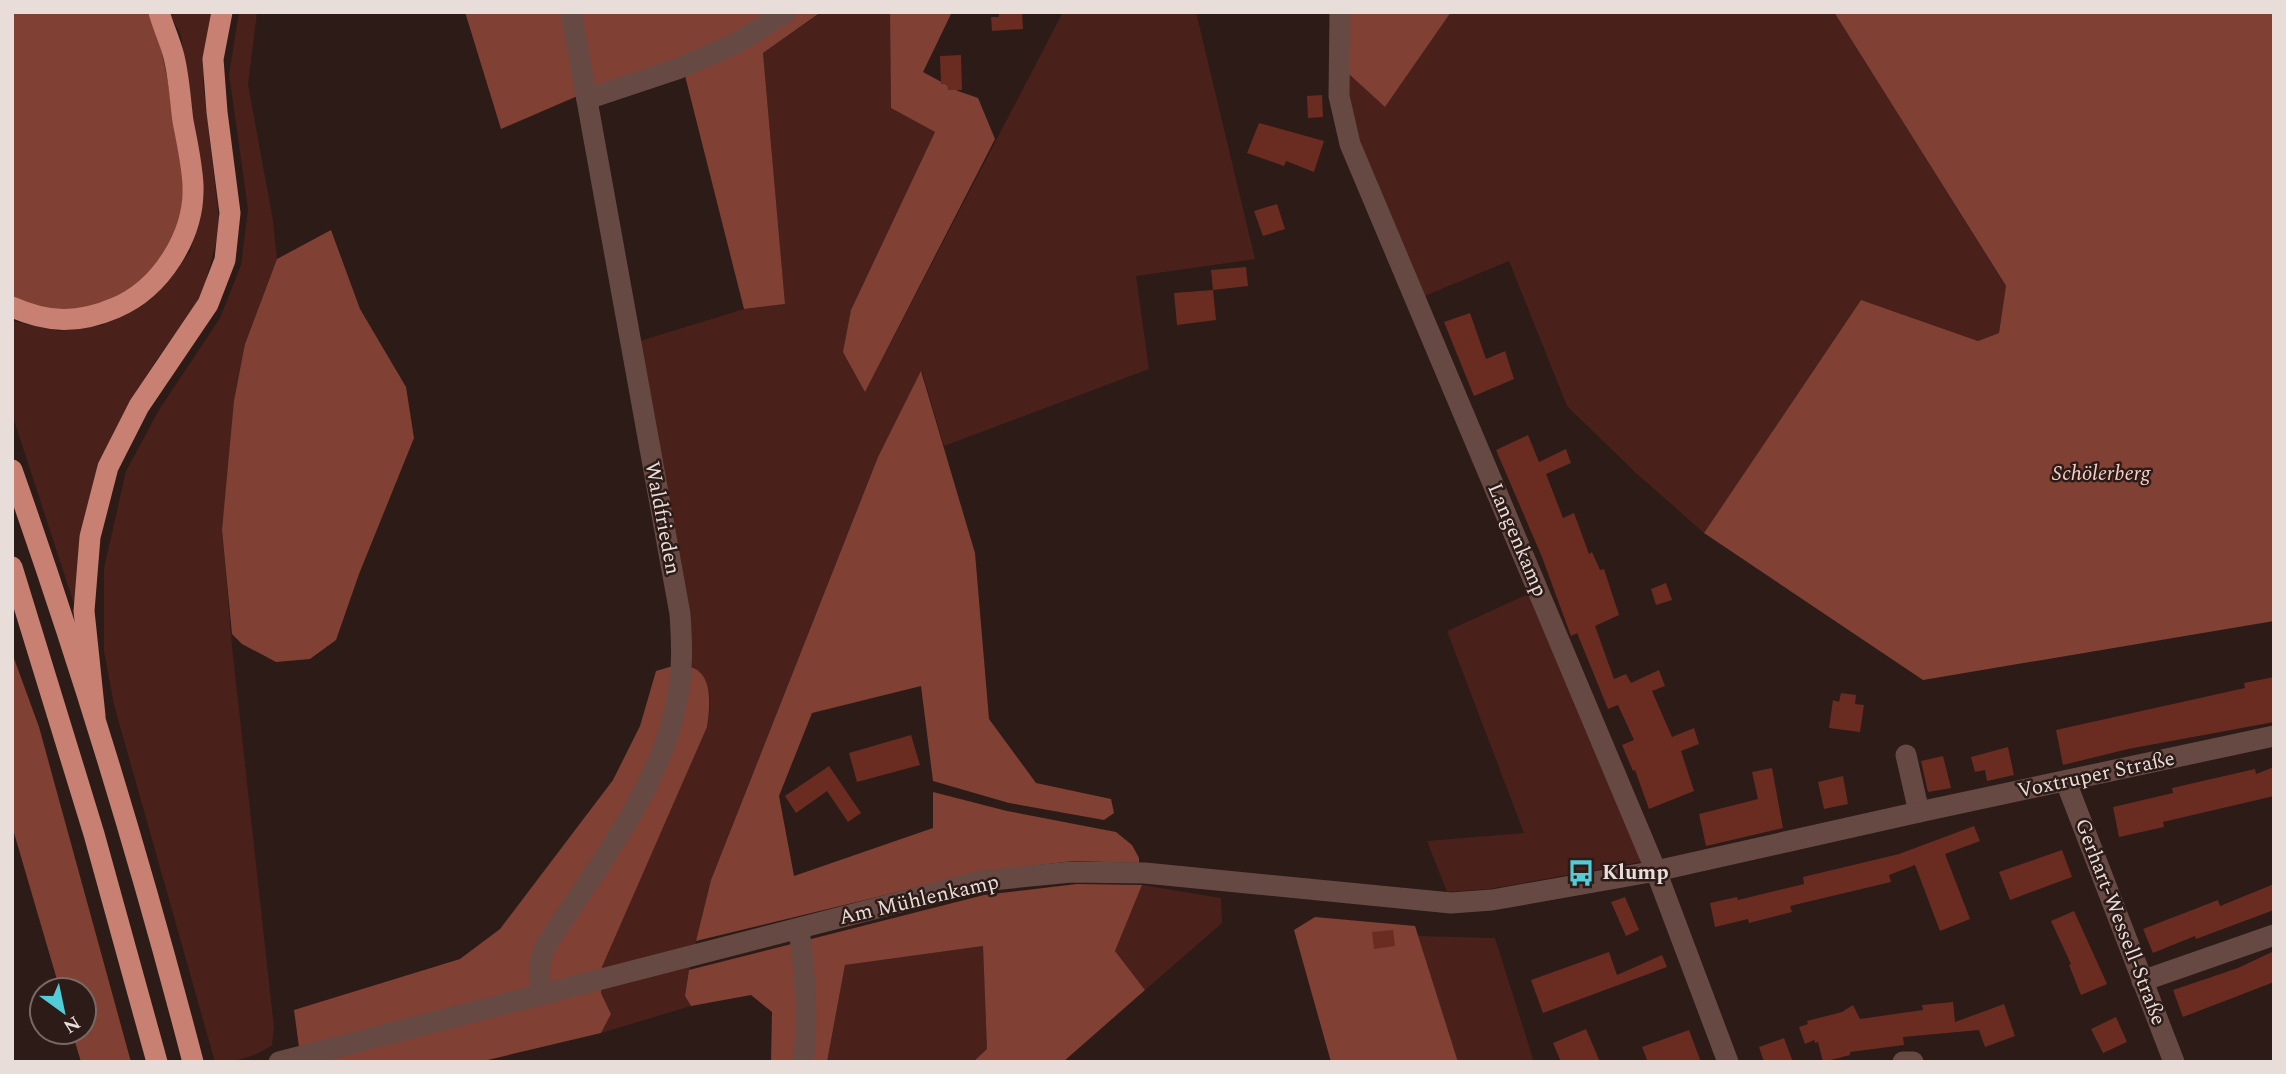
<svg xmlns="http://www.w3.org/2000/svg" width="2286" height="1074" font-family="Spectral,serif">
  <rect width="100%" height="100%" fill="#2c1b17"/>
  <!-- green -->
  <g fill="#49211a">
    <path d="M169 12H212L203 82 220 227 202 296 153 365 99 461 82 535 75 607 12 414V321L59 331 103 325 153 297 190 252 204 198 181 35Z"/>
    <path d="M239 12H257L248 84 273 221 277 259 245 344 222 530 232 646 274 1028 272 1045C255 1057 236 1062 215 1062L114 705 104 651V568L126 471 159 410 220 318 241 265 248 209 229 74Z"/>
    <path d="M822 12H890L891 108 935 132 851 310 865 392 1063 12H1196L1255 259 1136 276 1149 369 944 446 922 372 878 457 711 880 689 970 685 996 691 1006 601 1033 611 1014 601 993 602 967 707 727C712 701 713 686 692 667L690 611 640 341 744 309 785 304 763 53Z"/>
    <path d="M1451 12H1834L2006 287 1999 333 1978 341 1861 300 1704 533 1636 473 1567 406 1509 261 1415 300 1350 144 1339 65 1385 107Z"/>
    <path d="M1537 590 1651 860 1489 889 1447 892 1427 841 1524 833 1447 631Z"/>
    <path d="M1142 885 1221 898 1222 923 1145 990 1115 951Z"/>
    <path d="M1418 936 1495 938 1534 1062H1458Z"/>
    <path d="M983 946 987 1049 973 1062H827L845 965Z"/>
  </g>
  <!-- forest -->
  <g fill="#804034">
    <path d="M12 12H148C164 47 168 83 174 121 177 144 184 168 183 191 181 245 155 282 105 301 70 315 46 313 12 297Z"/>
    <path d="M465 12H821L763 53 785 304 744 309 681 60 610 82 501 129Z"/>
    <path d="M890 12H952L923 72 958 91 978 98 995 139 865 392 843 352 851 310 935 132 891 108Z"/>
    <path d="M1340 12H1451L1385 107 1339 65Z"/>
    <path d="M1834 12H2274V621L1923 680 1704 533 1861 300 1978 341 1999 333 2006 286Z"/>
    <path d="M331 230 360 309 406 387 414 438 359 574 336 640 310 659 276 662 242 644 232 634 222 530 234 401 245 344 277 259Z"/>
    <path d="M921 371 975 553 989 719 1036 783 1111 799 1114 813 1104 820 1009 803 933 781 921 686 812 713 779 796 794 876 933 828V792L1007 811 1116 832 1132 845 1139 858V863L1073 861 980 872 696 941 711 880 878 457Z"/>
    <path d="M12 653 39 727 131 1062H81L72 1032H84V990H60L12 826Z"/>
    <path d="M673 666C678 666 685 665 690 667 714 673 710 708 707 727L602 967 601 993 611 1014 601 1033 479 1062H301L294 1010 460 959 500 929 613 780 640 726 656 671Z"/>
    <path d="M1077 884 1142 885 1115 951 1145 990 1063 1062H973L987 1049 983 946 845 965 827 1062H771L772 1012 751 995 691 1006 685 996 689 970 984 895Z"/>
    <path d="M1315 917 1415 926 1458 1062H1331L1294 930Z"/>
  </g>
  <!-- building -->
  <g fill="#6a2c21">
    <path d="M999 12H1022L1023 29 992 31 991 17H999Z"/>
    <path d="M961 55 962 90H948L947 84H941L940 56Z"/>
    <path d="M1322 95 1323 117 1308 118 1307 96Z"/>
    <path d="M1259 123 1324 141 1314 172 1286 161 1284 166 1247 153Z"/>
    <path d="M1277 204 1285 229 1263 236 1254 211Z"/>
    <path d="M1246 267 1248 286 1213 290 1211 270Z"/>
    <path d="M1213 290 1216 320 1177 325 1174 293Z"/>
    <path d="M1470 313 1486 359 1505 351 1514 379 1474 396 1444 322Z"/>
    <path d="M1528 435 1539 462 1566 449 1571 463 1546 474 1563 518 1574 513 1589 554 1592 552 1600 570 1604 569 1619 615 1595 626 1614 679 1626 674 1631 683 1659 670 1665 686 1652 691 1672 737 1694 728 1699 744 1681 751 1694 791 1649 809 1635 770 1633 771 1622 745 1634 740 1618 705 1608 709 1577 633 1571 636 1542 557 1496 450Z"/>
    <path d="M1666 583 1672 600 1656 605 1651 589Z"/>
    <path d="M2274 677V722L2128 749 2063 765 2056 730 2245 688 2244 683Z"/>
    <path d="M1841 693 1856 695 1855 704 1864 705 1860 732 1829 728 1833 700 1839 702Z"/>
    <path d="M911 735 920 765 857 782 849 753Z"/>
    <path d="M2008 747 2014 775 1987 781 1985 770 1975 772 1971 757Z"/>
    <path d="M1943 756 1951 788 1928 792 1921 761Z"/>
    <path d="M829 766 861 813 848 822 827 791 796 813 785 796Z"/>
    <path d="M2274 767V796L2163 822 2164 827 2119 837 2113 807 2173 793 2172 788 2255 769 2256 774Z"/>
    <path d="M1772 768 1783 828 1706 846 1699 814 1758 799 1752 772Z"/>
    <path d="M1843 776 1848 804 1824 809 1818 782Z"/>
    <path d="M1974 826 1980 841 1945 854 1970 919 1940 931 1915 865 1889 875 1891 882 1790 906 1792 912 1749 923 1748 919 1715 927 1710 903 1737 897 1738 900 1804 884 1803 877 1899 854Z"/>
    <path d="M2062 850 2072 877 2010 900 1999 872Z"/>
    <path d="M2274 884V910L2196 939 2195 936 2153 953 2143 929 2218 900 2220 906Z"/>
    <path d="M1625 897 1639 930 1626 936 1611 902Z"/>
    <path d="M2074 911 2107 984 2081 995 2069 965 2071 964 2051 921Z"/>
    <path d="M1393 930 1395 946 1374 949 1372 932Z"/>
    <path d="M2274 951V982L2183 1017 2173 990 2238 968Z"/>
    <path d="M1609 952 1617 975 1662 955 1667 967 1543 1013 1531 980Z"/>
    <path d="M1953 1002 1955 1022 2004 1004 2015 1036 1985 1047 1979 1030 1903 1037 1904 1045 1850 1052V1055L1823 1062 1818 1042 1815 1043 1814 1040 1805 1044 1799 1027 1808 1024 1807 1021 1842 1012 1853 1005 1860 1019 1923 1010 1922 1005Z"/>
    <path d="M2116 1017 2127 1042 2103 1053 2091 1029Z"/>
    <path d="M1586 1029 1600 1062H1561L1553 1043Z"/>
    <path d="M1689 1030 1701 1062H1648L1642 1047Z"/>
    <path d="M1784 1038 1793 1062H1764L1759 1047Z"/>
  </g>
  <g fill="none" stroke-linecap="round" stroke-linejoin="round">
    <!-- minor -->
    <g stroke="#664943" stroke-width="21">
      <path d="M1340 12 1339 96 1350 144 1656 871 1728 1062"/>
      <path d="M587 99 677 69 735 44 786 12"/>
      <path d="M1906 755 1919 812"/>
      <path d="M2066 782 2174 1062"/>
      <path d="M799 929C805 972 809 1018 803 1062"/>
      <path d="M2142 981 2274 935"/>
      <path d="M542 994C538 976 538 962 546 945 593 873 662 785 677 700 683 671 682 643 680 614L571 12"/>
      <path d="M279 1062 982 881 1071 872 1145 873 1451 903 1492 900 1656 871 1919 812 2274 736"/>
      <path d="M1903 1062H1913"/>
    </g>
    <!-- highway -->
    <g stroke="#c78072" stroke-width="21">
      <path d="M12 307C48 323 78 324 115 308 161 289 195 235 193 185 192 164 187 142 183 121 180 99 179 74 173 53 169 39 163 26 159 12"/>
      <path d="M12 470C81 665 141 862 193 1062"/>
      <path d="M12 567 94 834 157 1062"/>
      <path d="M95 716 84 611 90 537 108 467 139 406 208 304 225 260 230 213 217 112 213 59 222 12"/>
    </g>
  </g>
  <!-- icons -->
  <defs>
    <symbol id="bus-bare" viewBox="-9 -9 18 18"><path d="M-5-6H5V4H4V6H2V4H-2V6H-4V4H-5ZM-3.5-4V0h7V-4ZM-3.5 1.2v1.5H-2V1.2ZM2 1.2v1.5H3.5V1.2Z" fill="#52ccd6" stroke="#2c1b17" stroke-width="2.5" paint-order="stroke"/></symbol>
  </defs>
  <g fill-rule="evenodd">
    <use href="#bus-bare" x="1562" y="854" width="38" height="38"/>
  </g>
  <g text-anchor="middle" dominant-baseline="central" stroke-width="5" stroke-linejoin="round" paint-order="stroke">
    <!-- park labels -->
    <g font-size="21" font-style="italic" fill="#f8cfc6" stroke="#2c1b17">
      <text x="2101" y="474">Schölerberg</text>
    </g>
    <!-- street labels -->
    <g font-size="21" fill="#e9ddda" stroke="#2c1b17">
      <text transform="translate(662 518) rotate(79)">Waldfrieden</text>
      <text transform="translate(1517 540) rotate(67)">Langenkamp</text>
      <text transform="translate(2096 775) rotate(-12)">Voxtruper Straße</text>
      <text transform="translate(919 900) rotate(-13)">Am Mühlenkamp</text>
      <text transform="translate(2120 922) rotate(69)">Gerhart-Wessell-Straße</text>
    </g>
    <!-- poi labels -->
    <g font-size="21" font-weight="bold" fill="#e9ddda" stroke="#2c1b17" text-anchor="start">
      <text x="1602" y="873">Klump</text>
    </g>
  </g>
  <!-- border -->
  <rect width="2286" height="1074" fill="none" stroke="#e9ddda" stroke-width="28"/>
  <!-- north arrow -->
  <g transform="translate(63 1011) rotate(147)"><circle r="33" fill="#2c1b17" stroke="#786965" stroke-width="2"/>
  <path d="M0-5L12 26L0 18L-12 26Z" fill="#52ccd6"/>
  <text y="-10" font-size="19" font-weight="bold" text-anchor="middle" fill="#e9ddda">N</text>
  </g>
</svg>
